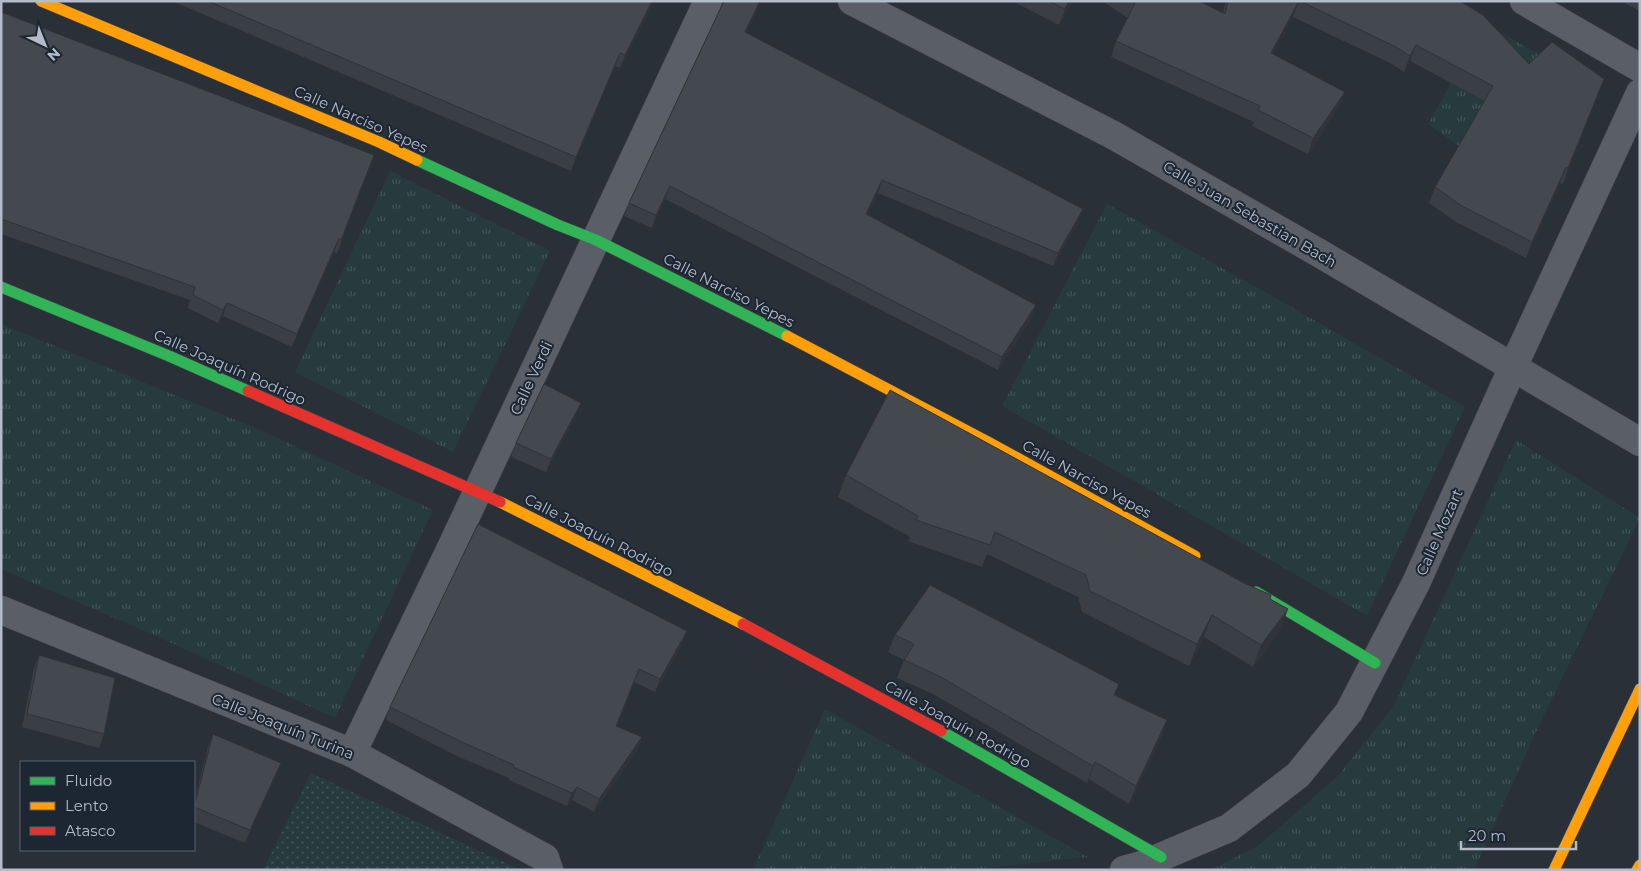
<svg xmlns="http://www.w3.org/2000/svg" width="1641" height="871" font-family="Montserrat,sans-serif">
  <defs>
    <pattern id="grass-tufts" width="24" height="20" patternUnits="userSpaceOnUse" patternTransform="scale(1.25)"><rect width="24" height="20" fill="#273a3e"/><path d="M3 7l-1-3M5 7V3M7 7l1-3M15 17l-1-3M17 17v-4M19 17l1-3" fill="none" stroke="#445559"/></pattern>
    <pattern id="park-dots" width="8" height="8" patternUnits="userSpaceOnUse" patternTransform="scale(1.25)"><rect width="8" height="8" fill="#273a3e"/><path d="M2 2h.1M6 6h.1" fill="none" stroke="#445559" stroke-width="1.8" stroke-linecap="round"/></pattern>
  </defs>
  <rect width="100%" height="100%" fill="#2a3038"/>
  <!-- grass -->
  <g fill="url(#grass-tufts)">
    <path d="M1484 24 1547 58 1459 146 1428 124Z"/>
    <path d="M390 171 550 251 453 452 295 372Z"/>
    <path d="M1107 204 1274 297 1465 407 1367 616 1155 493 1002 406Z"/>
    <path d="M1 324 260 430 433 510 335 718 154 635 1 569Z"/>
    <path d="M1516 440 1640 518 1534 736 1474 870H1210L1258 846 1337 777 1393 707Z"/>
    <path d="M825 709 1088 857 966 870H753Z"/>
  </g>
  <!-- park -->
  <path fill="url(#park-dots)" d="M311 773 521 870H263Z"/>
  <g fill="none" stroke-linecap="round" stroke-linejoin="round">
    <defs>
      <g id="street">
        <path d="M852 1 1113 135 1319 253 1640 442"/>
        <path d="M1524 1 1640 68"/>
        <path d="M1 610 352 753 545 858 549 870"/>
        <path d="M352 753 451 548 708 1"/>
        <path d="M1124 870 1142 865 1229 828 1298 775 1349 712 1416 583 1513 367 1640 93"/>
      </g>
      <g id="fast">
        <path d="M417 160 558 225 596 240 787 336"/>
        <path d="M1 287 169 356 248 391"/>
        <path d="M1256 592 1375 663"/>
        <path d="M941 731 1161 857"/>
      </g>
      <g id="slow">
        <path d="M41 1 379 142 417 160"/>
        <path d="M787 336 990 443 1195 556"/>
        <path d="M500 502 743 624"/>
        <path d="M1554 870 1640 689"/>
        <path d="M1637 870 1640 865"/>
      </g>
      <g id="jam">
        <path d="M248 391 500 502"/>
        <path d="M743 624 941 731"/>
      </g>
    </defs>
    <!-- street casing -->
    <use href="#street" stroke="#484c53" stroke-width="29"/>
    <!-- fast casing -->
    <use href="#fast" stroke="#484c53" stroke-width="12"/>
    <!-- slow casing -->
    <use href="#slow" stroke="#484c53" stroke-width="12"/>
    <!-- jam casing -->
    <use href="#jam" stroke="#484c53" stroke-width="12"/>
    <!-- street -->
    <use href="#street" stroke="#5a5e66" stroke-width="28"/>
    <!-- fast -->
    <use href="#fast" stroke="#30b455" stroke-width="11"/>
    <!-- slow -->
    <use href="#slow" stroke="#ff9f0a" stroke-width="11"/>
    <!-- jam -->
    <use href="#jam" stroke="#e5322d" stroke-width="11"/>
  </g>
  <!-- wall -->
  <g fill="#3a3f45">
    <path d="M172 1H654L620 68 615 66 571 171Z"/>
    <path d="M1012 1H1073L1059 25Z"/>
    <path d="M1102 1H1199L1223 13 1226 1H1460L1529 64 1598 95 1563 184 1560 183 1526 258 1456 222 1429 203 1435 187 1485 101 1410 61 1404 72 1390 63 1293 17 1273 54 1345 92 1339 107 1308 154 1252 126 1254 122 1111 57 1116 41 1128 18Z"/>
    <path d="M1621 1H1640V11Z"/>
    <path d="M759 3 754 16 746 33 1078 222 1053 266 878 193 868 214 1032 318 998 370 665 199 652 228 624 216 629 203Z"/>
    <path d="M1 12 374 155 337 253 334 252 292 347 223 316 218 323 188 308 190 300 1 234Z"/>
    <path d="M576 416 546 472 511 457 516 443Z"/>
    <path d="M846 475 1270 599 1280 631 1253 667 1204 637 1189 666 1082 612 1078 597 987 554 982 567 908 541 910 537 838 497Z"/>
    <path d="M687 631 682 645 655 692 634 682 617 726 642 737 637 751 594 812 572 800 567 806 509 780V778L459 757 386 720 390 707Z"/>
    <path d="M895 635 1115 695 1167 720 1161 738 1129 804 1089 779 1087 783 933 694 897 678 904 660 888 652Z"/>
    <path d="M39 655 104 734 99 748 22 727 34 668Z"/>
    <path d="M213 734 281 763 276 776 245 843 194 822V803L208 747Z"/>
  </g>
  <!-- shaded-wall -->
  <g fill="#303338">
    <path d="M652 1H654L620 68 625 55Z"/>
    <path d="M1069 1H1073L1059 25 1065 9Z"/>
    <path d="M1299 1 1293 17 1266 68 1271 53Z"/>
    <path d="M759 3 754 16 741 45 745 32Z"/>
    <path d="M1416 45 1410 61 1404 72 1410 56Z"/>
    <path d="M620 53 615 66 571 171 576 157Z"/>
    <path d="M1604 79 1598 95 1563 184 1568 168Z"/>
    <path d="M1345 92 1339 107 1308 154 1313 138Z"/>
    <path d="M1566 167 1560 183 1526 258 1532 242Z"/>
    <path d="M882 180 878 193 862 226 866 214Z"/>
    <path d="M670 186 665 199 652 228 656 215Z"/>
    <path d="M1083 209 1078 222 1053 266 1058 253Z"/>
    <path d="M339 238 334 252 292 347 297 334Z"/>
    <path d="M227 303 223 316 218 323 223 310Z"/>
    <path d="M1036 305 1032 318 998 370 1002 357Z"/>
    <path d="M581 403 576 416 546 472 551 459Z"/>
    <path d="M1288 609 1280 631 1253 667 1261 645Z"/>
    <path d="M1212 615 1204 637 1189 666 1197 644Z"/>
    <path d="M687 631 682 645 655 692 660 679Z"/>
    <path d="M1167 720 1161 738 1129 804 1136 786Z"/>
    <path d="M642 737 637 751 594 812 599 799Z"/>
    <path d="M1095 762 1089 779 1087 783 1093 766Z"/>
    <path d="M281 763 276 776 245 843 250 830Z"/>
    <path d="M577 787 572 800 567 806 572 793Z"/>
  </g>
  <!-- building -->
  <g fill="#444950" stroke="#303338">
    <path d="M208 1H652L625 55 620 53 576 157Z"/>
    <path d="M724 1H754L759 3 745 32 1083 209 1058 253 882 180 866 214 1036 305 1002 357 670 186 656 215 629 203Z"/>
    <path d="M1049 1H1069L1065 9Z"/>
    <path d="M1132 1H1199L1225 14 1228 1H1299L1271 53 1345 92 1313 138 1258 110 1260 106 1116 41 1135 3Z"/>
    <path d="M1300 1H1460L1483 15 1529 64 1552 42 1604 79 1568 168 1566 167 1532 242 1462 206 1435 187 1493 86 1416 45 1410 56 1396 47Z"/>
    <path d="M1 12 374 155 341 240 339 238 297 334 227 303 223 310 193 295 195 287 1 219Z"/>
    <path d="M544 384 581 403 551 459 516 443Z"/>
    <path d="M890 390 1244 583 1271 595 1270 599 1288 609 1261 645 1212 615 1197 644 1090 591 1086 575 995 532 990 545 916 520 918 516 846 475Z"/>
    <path d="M478 524 687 631 660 679 639 669 616 726 642 737 599 799 577 787 572 793 513 767 514 765 464 743 390 707Z"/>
    <path d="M930 585 1119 684 1114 695 1167 720 1136 786 1095 762 1093 766 939 676 904 660 914 644 895 635Z"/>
    <path d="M39 655 115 678 104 734 27 714Z"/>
    <path d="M213 734 281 763 250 830 194 807Z"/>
  </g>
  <g text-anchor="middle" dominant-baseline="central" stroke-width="4" stroke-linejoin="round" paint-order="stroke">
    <!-- street labels -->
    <g font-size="15" fill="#b4bcc9" stroke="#1d2633">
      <text transform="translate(361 119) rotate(24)">Calle Narciso Yepes</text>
      <text transform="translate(1250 214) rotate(30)">Calle Juan Sebastian Bach</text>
      <text transform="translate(729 290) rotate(27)">Calle Narciso Yepes</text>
      <text transform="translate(230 367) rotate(24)">Calle Joaquín Rodrigo</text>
      <text transform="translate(531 378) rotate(-65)">Calle Verdi</text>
      <text transform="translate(1087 479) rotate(29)">Calle Narciso Yepes</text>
      <text transform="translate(1439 532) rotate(-66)">Calle Mozart</text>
      <text transform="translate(599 535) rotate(27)">Calle Joaquín Rodrigo</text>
      <text transform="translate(958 724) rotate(29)">Calle Joaquín Rodrigo</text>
      <text transform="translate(283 726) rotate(22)">Calle Joaquín Turina</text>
    </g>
  </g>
  <!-- border -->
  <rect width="1641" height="871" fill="none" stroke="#b4bcc9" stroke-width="5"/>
  <!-- legend -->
  <rect x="20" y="761" width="175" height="90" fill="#1d2633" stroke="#59626f"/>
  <rect x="30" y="777" width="25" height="8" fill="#30b455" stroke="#59626f"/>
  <text x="65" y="786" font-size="15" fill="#b4bcc9">Fluido</text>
  <rect x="30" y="802" width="25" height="8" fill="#ff9f0a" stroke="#59626f"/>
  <text x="65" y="811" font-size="15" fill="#b4bcc9">Lento</text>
  <rect x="30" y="827" width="25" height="8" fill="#e5322d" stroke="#59626f"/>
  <text x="65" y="836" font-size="15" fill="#b4bcc9">Atasco</text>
  <!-- north arrow -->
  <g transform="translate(45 45) rotate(137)" stroke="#1d2633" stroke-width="4" paint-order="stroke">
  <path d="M0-4L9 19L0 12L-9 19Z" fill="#b4bcc9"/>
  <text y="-8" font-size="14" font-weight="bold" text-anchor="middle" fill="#b4bcc9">N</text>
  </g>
  <!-- scale -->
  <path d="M1461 841v8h115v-8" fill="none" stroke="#b4bcc9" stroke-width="2.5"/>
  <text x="1468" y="841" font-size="15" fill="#b4bcc9" stroke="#1d2633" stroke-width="4" paint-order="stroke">20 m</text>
</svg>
